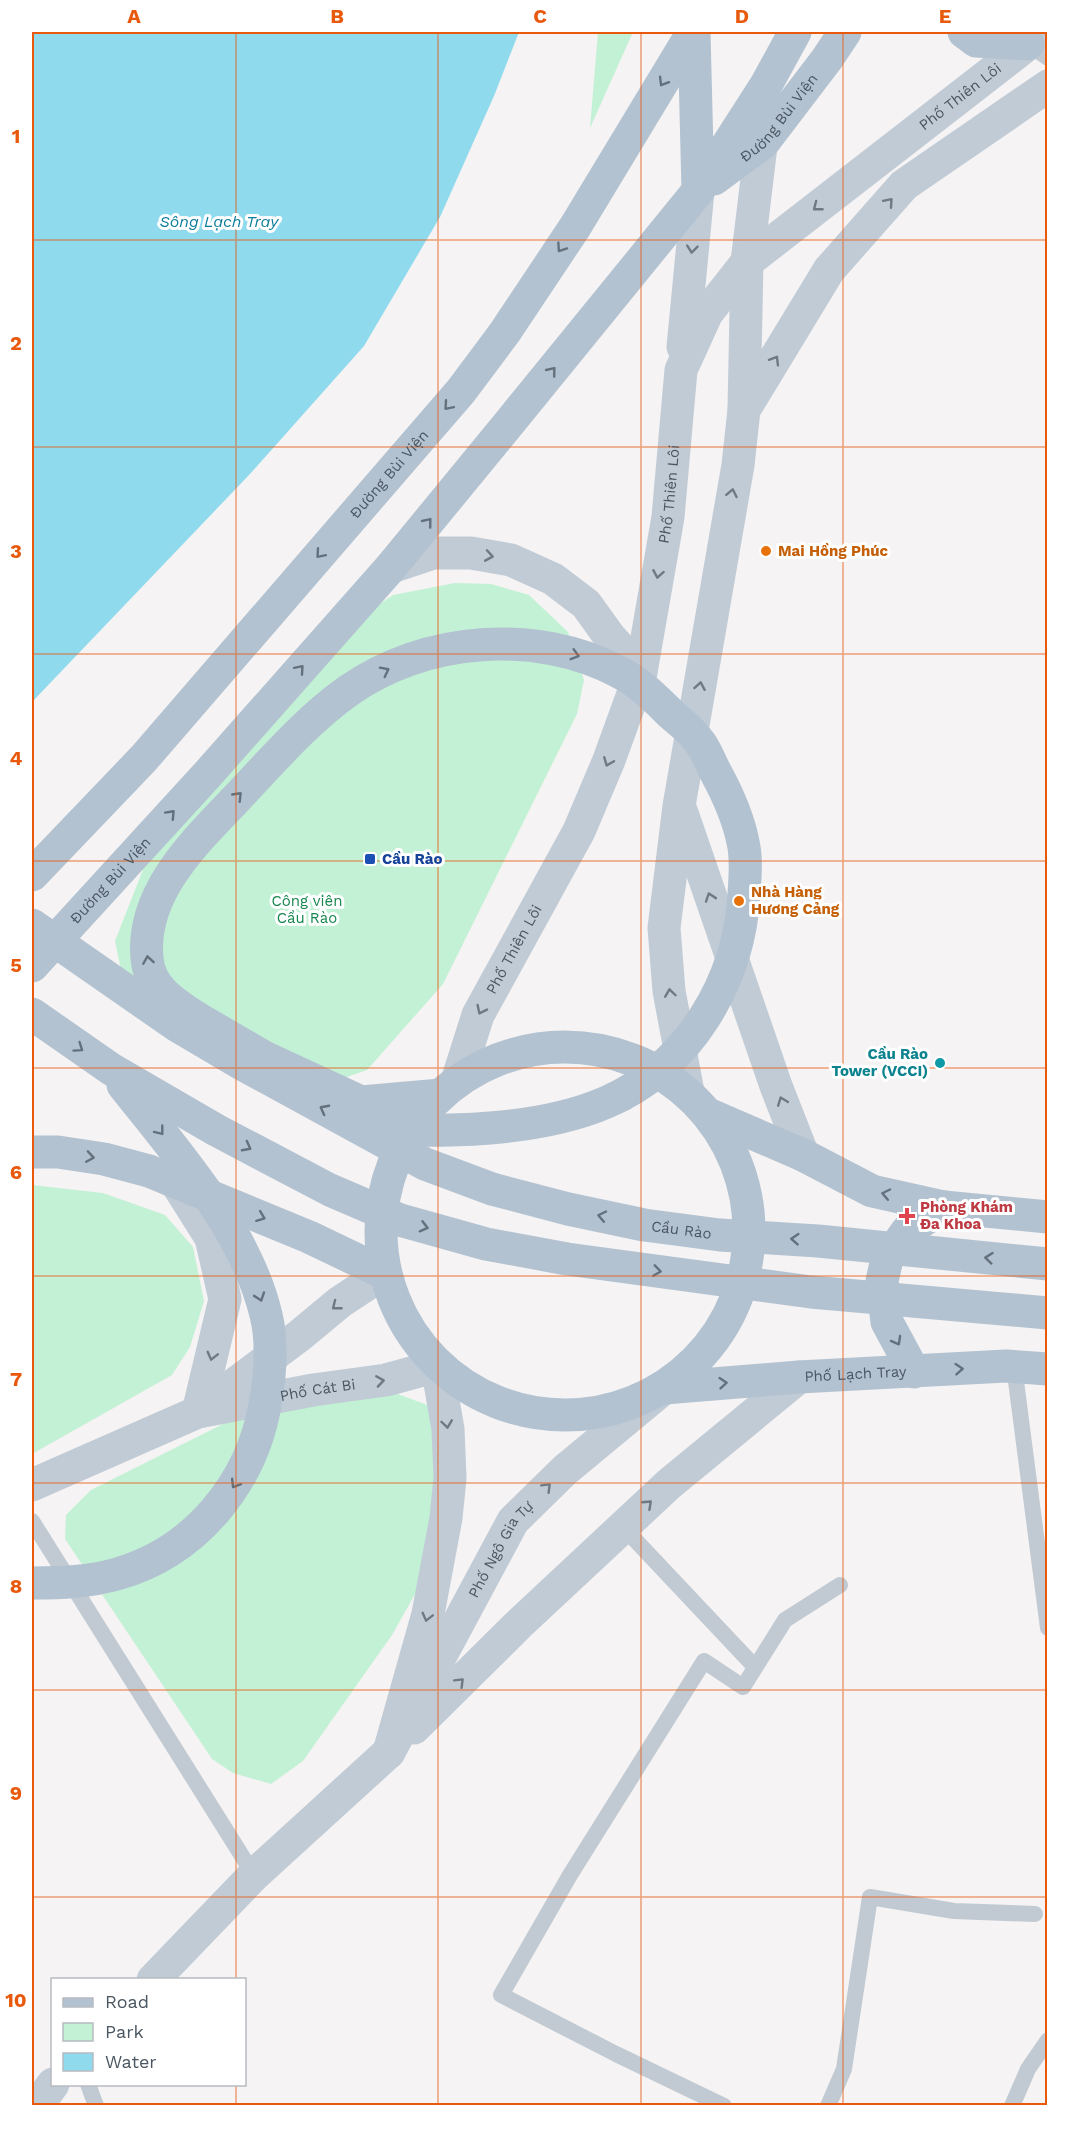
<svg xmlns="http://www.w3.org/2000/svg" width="1079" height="2137" font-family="'Work Sans',sans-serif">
  <rect width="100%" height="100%" fill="#f5f3f3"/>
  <!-- green -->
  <g fill="#c3f1d5">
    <path d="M598 32H633L590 128Z"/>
    <path d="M455 583 491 584 529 595 568 632 584 680 577 714 443 984 367 1070 312 1089 123 980 115 941 144 867 371 610 393 595Z"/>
    <path d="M32 1185 103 1193 165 1215 193 1247 204 1301 190 1347 172 1375 32 1454Z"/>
    <path d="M395 1393 430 1406 441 1456 423 1580 392 1635 303 1761 271 1784 233 1773 212 1759 65 1539 66 1515 91 1490 237 1417Z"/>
  </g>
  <!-- water -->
  <path fill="#90daee" d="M32 32H519L494 96 440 217 364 346 249 475 32 702Z"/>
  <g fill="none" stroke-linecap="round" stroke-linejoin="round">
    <!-- lane -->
    <g stroke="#c1cad2" stroke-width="16">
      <path d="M1028 44 1048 58"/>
      <path d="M1014 1366 1048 1628"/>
      <path d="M32 1521 254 1875"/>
      <path d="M623 1527 755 1667"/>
      <path d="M88 2084 96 2106"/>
      <path d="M724 2106 616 2054 501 1995 570 1875 704 1661 743 1687 785 1620 840 1585"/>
      <path d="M828 2106 844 2069 870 1897 954 1911 1035 1914"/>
      <path d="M1012 2106 1028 2069 1048 2040"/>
    </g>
    <!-- secondary -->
    <g stroke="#c1cbd6" stroke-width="33">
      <path d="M683 347 698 191"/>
      <path d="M744 408 747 262 764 121"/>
      <path d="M391 567 433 553H471L511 560 553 579 586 604 609 636 641 672"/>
      <path d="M682 813 776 1086 803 1155"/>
      <path id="s1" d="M457 1081 478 1015 579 831 609 760 641 672 668 517 681 370 707 313 747 262 1028 44 1047 32"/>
      <path d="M688 1092 669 991 664 928 679 806 738 465 744 410 829 270 904 185 1048 86"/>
      <path d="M177 1184 211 1238 225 1299 198 1412"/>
      <path d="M204 1407 299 1336 340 1302 384 1273"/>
      <path id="s2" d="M32 1485 198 1412 313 1390 386 1380 437 1366 448 1429 450 1478 446 1518 428 1614 389 1752"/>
      <path d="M414 1728 518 1625 669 1484 799 1377"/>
      <path id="s3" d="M153 1980 254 1875 389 1752 513 1521 565 1470 664 1388"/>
      <path d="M37 2106 53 2084"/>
    </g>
    <!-- primary -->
    <g stroke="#b3c2d1" stroke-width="33">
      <path d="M694 32 698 191"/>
      <path d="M964 32 976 41 1028 44"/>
      <path id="s4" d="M714 179 763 143 827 59 845 32"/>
      <path id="s5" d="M32 875 144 758 461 391 505 332 575 227 693 32"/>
      <path id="s6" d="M32 966 206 776 391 567 510 422 698 191 766 85 795 32"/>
      <path d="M197 1018 264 1057 361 1102 441 1095"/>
      <circle cx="565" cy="1231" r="184"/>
      <path d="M710 1115 803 1155 872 1191 944 1207 1048 1217"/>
      <path d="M32 1152H58L104 1159 149 1171 309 1237 384 1273"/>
      <path d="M914 1372 887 1322 882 1281 887 1259 907 1231 944 1207"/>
      <path id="s7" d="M664 1388 799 1377 1006 1366 1048 1369"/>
    </g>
    <!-- primary-bridge -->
    <g stroke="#b3c2d1" stroke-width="33">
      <path id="s8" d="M32 925 176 1025 242 1064 425 1164 492 1189 568 1209 644 1225 720 1235 818 1241 1048 1264"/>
      <path d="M32 1014 111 1069 216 1130 330 1190 400 1220 486 1244 567 1259 811 1292 1048 1313"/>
      <path d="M197 1018C174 1003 149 988 147 958 141 893 194 843 235 800 271 762 306 721 348 691 424 637 536 628 619 672 639 682 655 698 671 714 680 722 691 730 698 740 706 749 710 762 716 773 728 795 738 817 743 842 747 859 745 878 744 894 739 982 689 1066 607 1102 536 1133 439 1132 363 1129"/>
      <path d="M32 1583C61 1583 89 1582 117 1574 195 1552 251 1484 265 1405 270 1377 273 1343 266 1315 246 1230 176 1152 123 1085"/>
    </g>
  </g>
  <!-- one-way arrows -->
  <defs><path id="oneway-chevron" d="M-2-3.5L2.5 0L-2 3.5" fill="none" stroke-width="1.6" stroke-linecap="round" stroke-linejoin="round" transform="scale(1.5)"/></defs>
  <g stroke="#64717d">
    <use href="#oneway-chevron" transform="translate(663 82) rotate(121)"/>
    <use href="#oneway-chevron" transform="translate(561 248) rotate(124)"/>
    <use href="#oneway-chevron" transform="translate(552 371) rotate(-51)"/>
    <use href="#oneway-chevron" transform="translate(448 406) rotate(131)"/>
    <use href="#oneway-chevron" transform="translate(428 522) rotate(-51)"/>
    <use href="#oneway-chevron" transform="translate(320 554) rotate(131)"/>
    <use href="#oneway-chevron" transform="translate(575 655) rotate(16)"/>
    <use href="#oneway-chevron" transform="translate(300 669) rotate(-49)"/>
    <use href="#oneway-chevron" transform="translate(385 671) rotate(-27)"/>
    <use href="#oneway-chevron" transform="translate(238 796) rotate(-46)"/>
    <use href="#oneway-chevron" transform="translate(171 814) rotate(-47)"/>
    <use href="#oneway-chevron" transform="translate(148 960) rotate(-99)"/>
    <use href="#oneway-chevron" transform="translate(79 1048) rotate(35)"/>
    <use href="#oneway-chevron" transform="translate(324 1109) rotate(-152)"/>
    <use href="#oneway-chevron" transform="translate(160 1131) rotate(52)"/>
    <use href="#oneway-chevron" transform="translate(247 1147) rotate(28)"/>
    <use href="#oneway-chevron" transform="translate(90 1157) rotate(9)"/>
    <use href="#oneway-chevron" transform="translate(886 1194) rotate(-168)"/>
    <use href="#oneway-chevron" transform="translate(602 1216) rotate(-168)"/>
    <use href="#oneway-chevron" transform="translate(261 1217) rotate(21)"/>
    <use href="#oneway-chevron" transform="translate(424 1227) rotate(15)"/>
    <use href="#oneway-chevron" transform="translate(795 1239) rotate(-176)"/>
    <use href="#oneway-chevron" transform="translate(989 1258) rotate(-174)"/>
    <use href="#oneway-chevron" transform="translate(657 1271) rotate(8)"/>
    <use href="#oneway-chevron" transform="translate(260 1297) rotate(71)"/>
    <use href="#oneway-chevron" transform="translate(897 1341) rotate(61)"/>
    <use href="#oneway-chevron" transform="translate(959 1369) rotate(-4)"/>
    <use href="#oneway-chevron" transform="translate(723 1383) rotate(-5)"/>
    <use href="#oneway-chevron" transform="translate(235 1484) rotate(122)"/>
  </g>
  <g stroke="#6e7984">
    <use href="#oneway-chevron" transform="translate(889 202) rotate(-49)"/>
    <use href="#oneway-chevron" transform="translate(817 207) rotate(142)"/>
    <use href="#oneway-chevron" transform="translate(692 249) rotate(96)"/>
    <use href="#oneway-chevron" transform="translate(775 360) rotate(-59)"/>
    <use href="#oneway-chevron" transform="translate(732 493) rotate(-79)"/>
    <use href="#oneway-chevron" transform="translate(489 556) rotate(10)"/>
    <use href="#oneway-chevron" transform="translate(658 574) rotate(100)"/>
    <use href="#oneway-chevron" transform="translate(700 686) rotate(-80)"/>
    <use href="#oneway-chevron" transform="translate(608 762) rotate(112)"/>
    <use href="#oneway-chevron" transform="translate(710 897) rotate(-109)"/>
    <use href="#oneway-chevron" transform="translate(670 993) rotate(-98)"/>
    <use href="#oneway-chevron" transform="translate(481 1010) rotate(116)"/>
    <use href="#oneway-chevron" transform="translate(782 1101) rotate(-111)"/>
    <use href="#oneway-chevron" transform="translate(336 1306) rotate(142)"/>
    <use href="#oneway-chevron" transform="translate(212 1356) rotate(104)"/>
    <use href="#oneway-chevron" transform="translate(380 1381) rotate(-9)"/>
    <use href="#oneway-chevron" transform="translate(447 1424) rotate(82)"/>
    <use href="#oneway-chevron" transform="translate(547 1487) rotate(-45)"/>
    <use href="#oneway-chevron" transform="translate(648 1504) rotate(-43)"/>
    <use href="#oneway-chevron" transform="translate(427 1617) rotate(104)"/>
    <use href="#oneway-chevron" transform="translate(460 1682) rotate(-45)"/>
  </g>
  <!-- grid -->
  <path fill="none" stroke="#e8590c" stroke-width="1.5" stroke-opacity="0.55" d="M236 32V1980M438 32V2106M641 32V2106M843 32V2106M32 240H1048M32 447H1048M32 654H1048M32 861H1048M32 1068H1048M32 1276H1048M32 1483H1048M32 1690H1048M32 1897H1048M236 2084V2106"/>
  <!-- markers -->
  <g fill="#e8710a" stroke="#fff" stroke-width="2">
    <circle cx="766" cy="551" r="6"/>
    <circle cx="739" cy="901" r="6"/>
  </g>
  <rect fill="#1a4fb4" stroke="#fff" stroke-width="2" x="364" y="853" width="12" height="12" rx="3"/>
  <circle fill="#0f9aa8" stroke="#fff" stroke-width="2" cx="940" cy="1063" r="6"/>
  <path fill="#e0444e" stroke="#fff" stroke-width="2" d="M904 1207h6v6h6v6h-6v6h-6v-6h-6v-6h6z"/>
  <g text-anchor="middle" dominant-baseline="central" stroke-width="6" stroke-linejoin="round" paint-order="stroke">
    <!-- street labels -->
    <g font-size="15" fill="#4a5661" stroke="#fff">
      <text stroke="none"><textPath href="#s1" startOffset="1152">Phố Thiên Lôi</textPath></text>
      <text stroke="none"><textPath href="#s4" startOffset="90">Đường Bùi Viện</textPath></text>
      <text stroke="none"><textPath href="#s5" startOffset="537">Đường Bùi Viện</textPath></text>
      <text stroke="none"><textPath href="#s1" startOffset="630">Phố Thiên Lôi</textPath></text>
      <text stroke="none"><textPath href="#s6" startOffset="116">Đường Bùi Viện</textPath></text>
      <text stroke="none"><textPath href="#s1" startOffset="144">Phố Thiên Lôi</textPath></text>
      <text stroke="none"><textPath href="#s8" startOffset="726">Cầu Rào</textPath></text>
      <text stroke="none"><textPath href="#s7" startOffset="192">Phố Lạch Tray</textPath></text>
      <text stroke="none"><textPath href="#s2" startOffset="303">Phố Cát Bi</textPath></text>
      <text stroke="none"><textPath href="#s3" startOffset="560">Phố Ngô Gia Tự</textPath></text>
    </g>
    <!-- food labels -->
    <g font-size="15" font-weight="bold" fill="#c56008" stroke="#fff" text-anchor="start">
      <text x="778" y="551">Mai Hồng Phúc</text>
      <text x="751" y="892">Nhà Hàng<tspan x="751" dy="17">Hương Cảng</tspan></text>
    </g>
    <!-- transit labels -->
    <g font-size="15" font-weight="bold" fill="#164399" stroke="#fff" text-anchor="start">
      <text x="382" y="859">Cầu Rào</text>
    </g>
    <!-- park labels -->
    <g font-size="15" fill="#17864f" stroke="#fff">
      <text x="307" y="901">Công viên<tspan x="307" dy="17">Cầu Rào</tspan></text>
    </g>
    <!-- culture labels -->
    <g font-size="15" font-weight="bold" fill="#0d838f" stroke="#fff" text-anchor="end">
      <text x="928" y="1054">Cầu Rào<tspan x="928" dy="17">Tower (VCCI)</tspan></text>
    </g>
    <!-- health labels -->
    <g font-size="15" font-weight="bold" fill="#be3a42" stroke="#fff" text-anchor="start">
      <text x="920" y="1207">Phòng Khám<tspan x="920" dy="17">Đa Khoa</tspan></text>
    </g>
    <!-- water labels -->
    <g font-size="16" font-style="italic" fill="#0c7c9b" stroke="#fff">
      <text x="219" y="221">Sông Lạch Tray</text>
    </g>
  </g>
  <!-- border -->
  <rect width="1079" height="2137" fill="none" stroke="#ffffff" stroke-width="66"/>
  <!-- legend -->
  <rect x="51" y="1978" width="195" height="108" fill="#ffffff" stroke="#b7bbc0" stroke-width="1.5"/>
  <rect x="63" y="1998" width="30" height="9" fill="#b3c2d1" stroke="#b7bbc0" stroke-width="1.5"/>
  <text x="105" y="2008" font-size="18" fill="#4a5661">Road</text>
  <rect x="63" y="2023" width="30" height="18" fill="#c3f1d5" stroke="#b7bbc0" stroke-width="1.5"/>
  <text x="105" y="2038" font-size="18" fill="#4a5661">Park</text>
  <rect x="63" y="2053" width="30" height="18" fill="#90daee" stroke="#b7bbc0" stroke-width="1.5"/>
  <text x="105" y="2068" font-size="18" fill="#4a5661">Water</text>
  <rect x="33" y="33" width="1013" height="2071" fill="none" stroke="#e8590c" stroke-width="2"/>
  <g font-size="20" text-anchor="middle" font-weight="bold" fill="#e8590c">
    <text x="134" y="23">A</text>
    <text x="337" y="23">B</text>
    <text x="540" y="23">C</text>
    <text x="742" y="23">D</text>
    <text x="945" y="23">E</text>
    <text x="16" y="143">1</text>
    <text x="16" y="350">2</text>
    <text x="16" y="558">3</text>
    <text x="16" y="765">4</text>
    <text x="16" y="972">5</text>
    <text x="16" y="1179">6</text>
    <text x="16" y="1386">7</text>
    <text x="16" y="1593">8</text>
    <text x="16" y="1800">9</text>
    <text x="16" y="2007">10</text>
  </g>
</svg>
